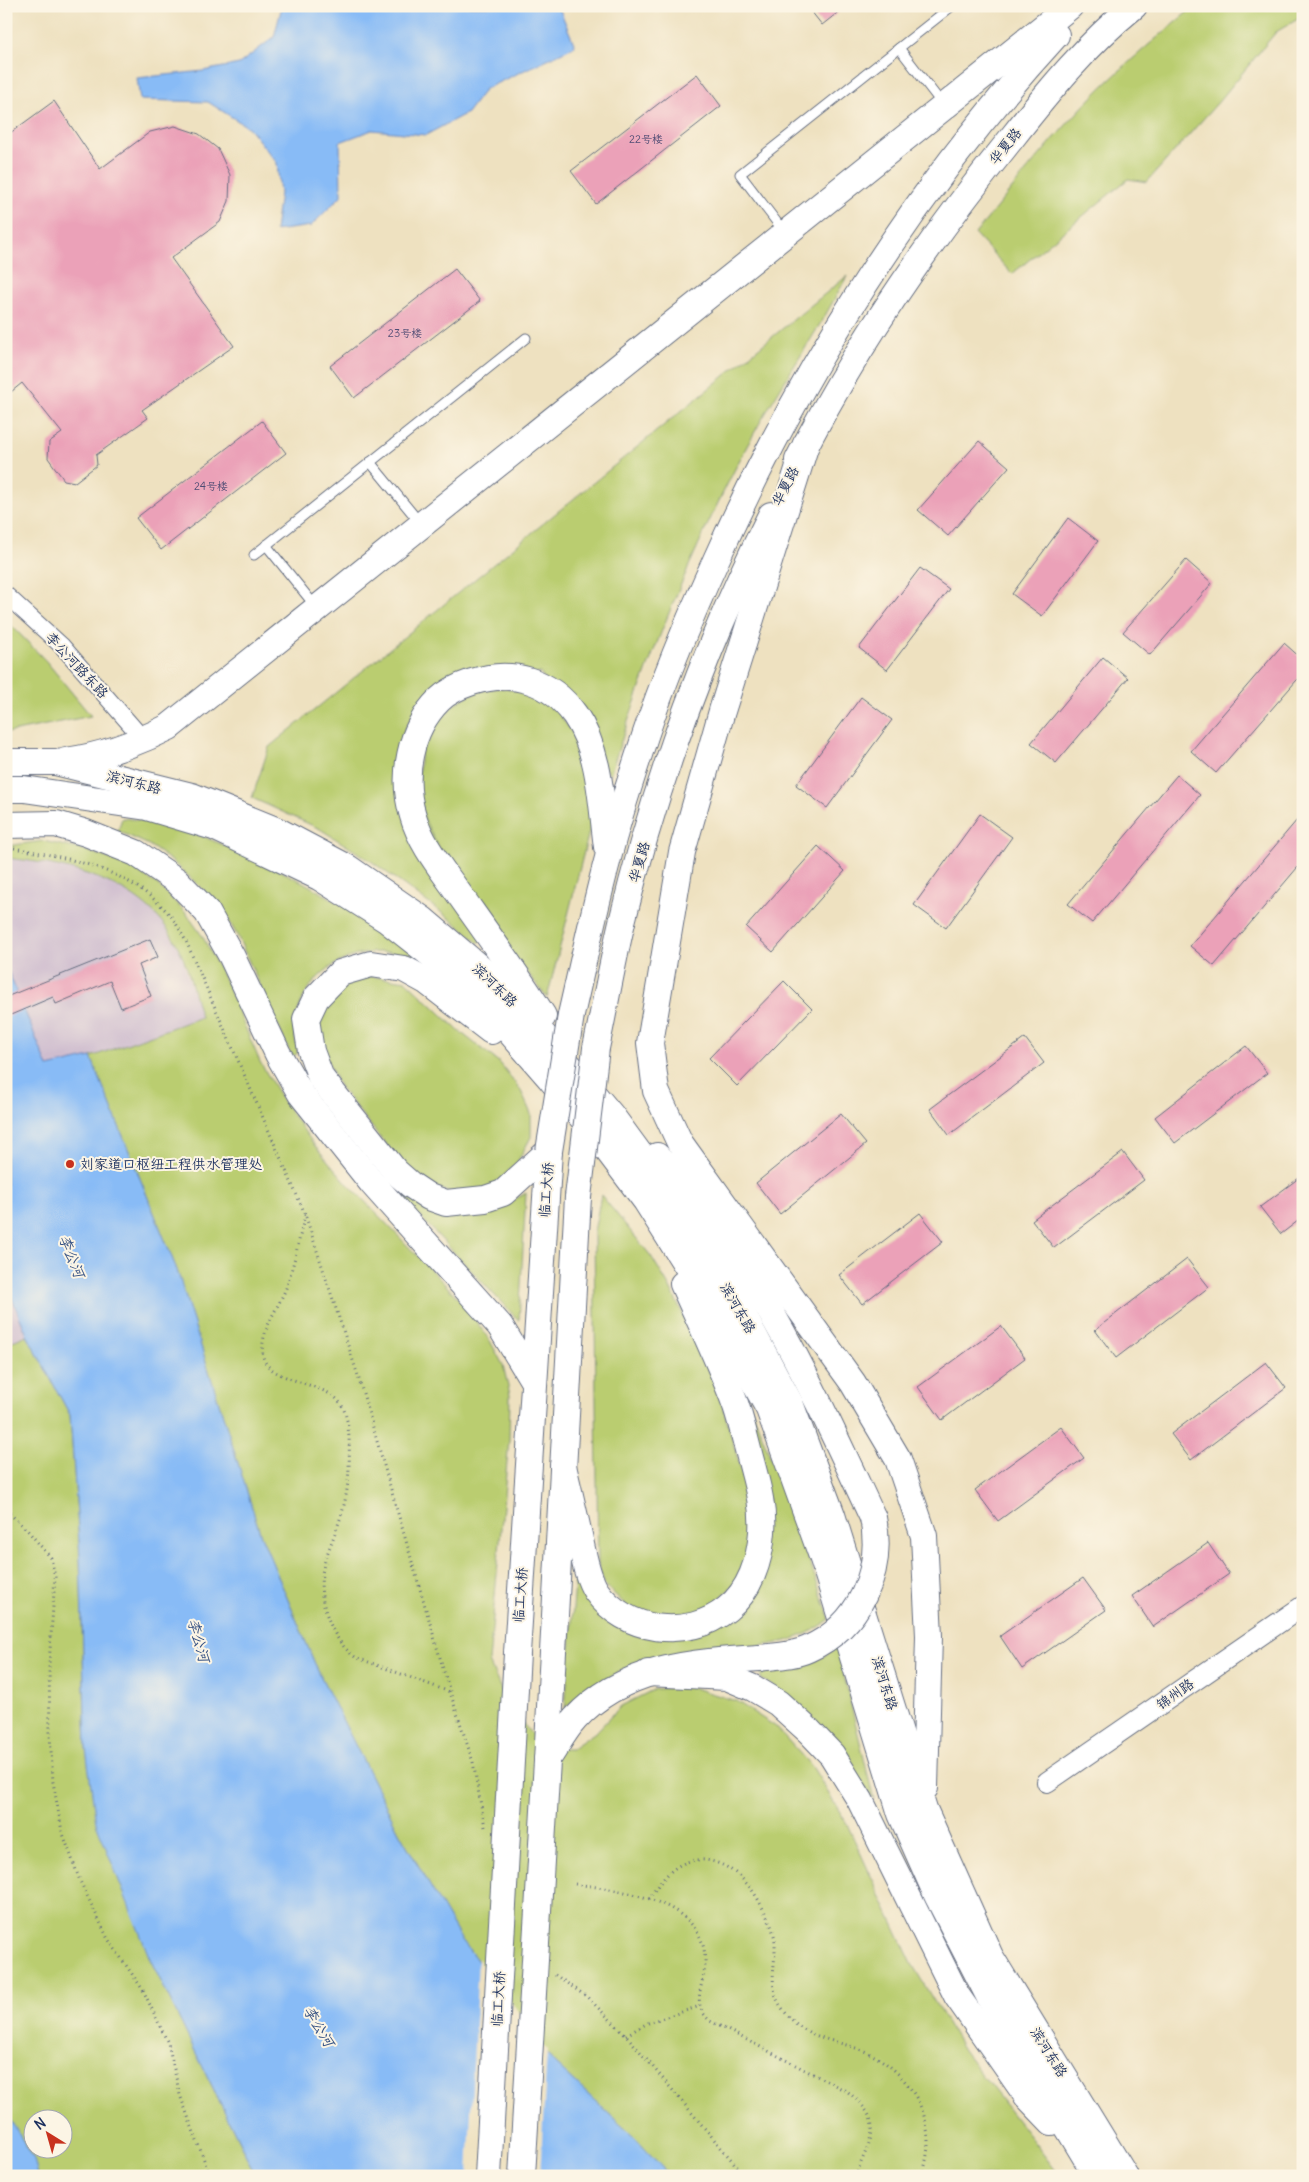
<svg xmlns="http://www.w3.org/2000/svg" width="1309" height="2182" font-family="Delius,'LXGW WenKai TC',sans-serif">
  <rect width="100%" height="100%" fill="#fcf5e5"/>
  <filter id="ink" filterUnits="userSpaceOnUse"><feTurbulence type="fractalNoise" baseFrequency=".02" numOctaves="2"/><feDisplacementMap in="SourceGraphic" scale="10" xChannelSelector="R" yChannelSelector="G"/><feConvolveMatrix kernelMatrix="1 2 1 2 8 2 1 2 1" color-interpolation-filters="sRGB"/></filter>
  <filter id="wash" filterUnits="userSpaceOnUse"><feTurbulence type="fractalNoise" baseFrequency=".0096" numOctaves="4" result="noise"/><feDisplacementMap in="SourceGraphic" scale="20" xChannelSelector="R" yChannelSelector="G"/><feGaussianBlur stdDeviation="1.12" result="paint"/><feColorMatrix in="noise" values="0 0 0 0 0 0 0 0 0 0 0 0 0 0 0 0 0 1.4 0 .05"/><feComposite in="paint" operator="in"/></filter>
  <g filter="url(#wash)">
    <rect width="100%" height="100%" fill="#eee1c0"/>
    <!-- industrial -->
    <path fill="#cfbdcf" d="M6 858 33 861 81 872 113 883 144 903 162 920 180 951 201 1017 177 1270 6 1344Z"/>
    <!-- green -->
    <g fill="#bacd70" stroke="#6a7e67" fill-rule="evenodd">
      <path d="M1195 6H1303V16L1276 32 1221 99 1147 182 1128 179 1012 274 975 234C1015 185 1055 134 1100 89 1130 60 1162 33 1195 6Z"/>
      <path d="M847 276C817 334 778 388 747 446 691 551 647 661 610 775L540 673 418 708 404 730 398 756 483 939 478 943 453 921 371 861 320 829 252 798 269 747Z"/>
      <path d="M6 620 46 661 91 716 6 733Z"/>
      <path d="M501 688 521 691 540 696 560 715 573 734 586 766 591 824 547 998C504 941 454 885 425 820 417 801 416 753 427 735 430 730 433 727 436 723 454 700 473 690 501 688Z"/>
      <path d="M122 818 157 822 197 834 250 856 301 881 350 909 441 973C422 965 401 951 379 952 342 953 309 975 298 1011 297 1017 293 1024 294 1030 294 1037 297 1045 298 1053L292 1057 238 937 220 905 173 862 149 845 118 831Z"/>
      <path d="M43 841 84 850 122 863 157 884 186 913 203 937 226 982 260 1062 283 1101 315 1146 347 1183 463 1303 489 1339 503 1365 510 1395 509 1440 489 1662 506 1701 519 1719 535 1738 551 1749H571L597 1731 621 1706 655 1689 691 1687 736 1701 776 1727 813 1768 846 1822 912 1964 963 2050 1060 2176H670L634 2137 554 2063 459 1936 399 1832 318 1671 261 1536 177 1270 91 1057 201 1017C194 996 190 972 180 951 150 884 74 865 6 858V846Z"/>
      <path d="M361 975 406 981 459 1031 500 1063 521 1091 531 1114V1137L518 1161 501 1179 487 1189 448 1192 426 1183 405 1168 339 1086 317 1037 322 1006 331 993Z"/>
      <path d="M394 1189C445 1222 473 1224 526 1193L519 1321Z"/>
      <path d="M601 1195 651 1256 669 1286 703 1355 719 1393 746 1488 752 1538 740 1579 714 1604 685 1618 632 1611 603 1583 598 1564 594 1232Z"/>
      <path d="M27 1335 70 1415 80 1557 86 1749 150 1959 256 2176H6V1344ZM32 2120H62V2150H32Z"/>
      <path d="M749 1402 788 1502 830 1619C788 1654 731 1645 680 1654 633 1662 601 1677 565 1708L576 1571 632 1633 747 1602 759 1452Z"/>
      <path d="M837 1647 874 1800C839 1749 818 1711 761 1679V1671C793 1670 812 1666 837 1647Z"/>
    </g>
    <!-- water -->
    <g fill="#88bbf6" stroke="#5275aa">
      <path d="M282 6H549L560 10 575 46 485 89 467 113 426 135 372 130 340 142 341 196 311 226 275 231 280 193 277 163 249 128 208 102 140 100 137 78 203 71 239 64 274 37Z"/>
      <path d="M6 966 48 1067 91 1057 177 1270 261 1536 318 1671 399 1832 459 1936 554 2063 634 2137 670 2176H256L150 1959 96 1823 86 1749 80 1557 70 1415 27 1335 6 1284Z"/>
      <path d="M6 2092 11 2121 34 2159 38 2176H6Z"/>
    </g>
    <!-- pier -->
    <path fill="#eee1c0" d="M478 1958 547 2050 540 2176H468Z"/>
    <g id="blocks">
      <!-- building -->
      <g fill="#eba1b8">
        <path d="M807 6H846L822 25Z"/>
        <path d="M697 74 721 106 596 204 571 171Z"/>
        <path d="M54 101 100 169 150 132 175 126 199 134 218 149 230 175 229 201 220 222 171 258 234 346 142 410 148 418 96 455 97 465 75 482 64 480 48 458 49 442 62 433 22 383 6 396V136Z"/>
        <path d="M455 269 480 301 354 398 330 366Z"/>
        <path d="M262 421 286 453 161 550 136 518Z"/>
        <path d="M979 441 1009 467 948 536 918 510Z"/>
        <path d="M1068 518 1098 541 1042 616 1012 594Z"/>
        <path d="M1186 560 1212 583 1150 655 1123 632Z"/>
        <path d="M920 568 949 589 887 670 859 648Z"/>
        <path d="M1284 643 1303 660V673L1216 773 1191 751Z"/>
        <path d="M1103 657 1128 678 1056 763 1031 743Z"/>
        <path d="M861 697 892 720 827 808 796 785Z"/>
        <path d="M1177 775 1200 795 1092 923 1068 904Z"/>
        <path d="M1303 813V861L1214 966 1190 946Z"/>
        <path d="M980 814 1012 837 946 928 914 905Z"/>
        <path d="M818 846 845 871 773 952 746 927Z"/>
        <path d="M150 939 158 957 139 965 151 996 121 1008 110 981 56 1004 53 997 6 1017V997Z"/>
        <path d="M784 981 812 1009 737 1086 709 1058Z"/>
        <path d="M1025 1038 1044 1063 949 1135 930 1109Z"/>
        <path d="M1246 1046 1267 1073 1175 1143 1155 1117Z"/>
        <path d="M841 1114 866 1144 780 1214 756 1183Z"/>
        <path d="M1123 1152 1144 1180 1054 1248 1032 1220Z"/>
        <path d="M1303 1175V1217L1281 1234 1260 1207Z"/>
        <path d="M920 1213 943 1242 862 1304 839 1275Z"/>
        <path d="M1187 1259 1209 1287 1116 1358 1095 1330Z"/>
        <path d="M1001 1326 1025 1358 942 1420 918 1387Z"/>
        <path d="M1266 1362 1286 1388 1191 1460 1171 1434Z"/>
        <path d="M1061 1427 1084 1458 998 1521 975 1490Z"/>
        <path d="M1208 1543 1229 1574 1153 1627 1132 1596Z"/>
        <path d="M1083 1578 1106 1610 1022 1669 1000 1636Z"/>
      </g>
    </g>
  </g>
  <g filter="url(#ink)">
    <use href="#blocks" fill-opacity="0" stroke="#656d80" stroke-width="1"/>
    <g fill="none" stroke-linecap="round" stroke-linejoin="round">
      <defs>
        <g id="service">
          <path d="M899 48 943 105"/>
          <path d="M785 233 740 174 952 6"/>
          <path d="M370 462 421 524"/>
          <path d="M266 545 316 607"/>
          <path d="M254 555 526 338"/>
        </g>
        <path id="minor" d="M6 595 62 646 144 740"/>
        <path id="tertiary" d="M1047 1782 1303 1606"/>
        <g id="primary">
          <path d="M806 444 722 711 682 852 650 1043 656 1091 680 1143 853 1383 898 1459 924 1536 929 1636 925 1788"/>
          <path d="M798 460C856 345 931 238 1011 139 1048 92 1087 44 1134 6"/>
          <path d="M66 761C103 756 135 744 169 727L1070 6"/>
          <path d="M6 762H55L192 796 278 831 348 868 422 919 482 970 533 1023 611 1115 663 1186 693 1232 739 1307 790 1403 832 1515 924 1809 990 1956 1125 2176"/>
          <path d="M6 789H24L147 807 214 827 319 877 387 920 448 968 502 1023 550 1078 597 1136 646 1201 708 1299 769 1409 823 1559 901 1814 937 1895 991 2000 1097 2176"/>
          <path d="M6 825 56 824 86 833 136 853 177 881 207 912 232 957 278 1054 301 1094 372 1183 500 1326 534 1382"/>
          <path d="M571 1015C583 963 594 910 608 858 618 817 632 776 645 736 665 676 690 617 716 560 801 370 915 189 1056 35"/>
          <path d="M543 1016C516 973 486 932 457 891 441 868 421 844 413 816 401 777 409 730 439 700 448 691 460 686 472 682 512 669 550 680 575 715 601 753 601 803 607 847"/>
          <path d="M491 1031 426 981 404 969 371 964 340 973 316 998 306 1019 311 1051 321 1078 395 1171 411 1185 429 1197 446 1203 485 1199 503 1193 549 1151"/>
          <path d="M596 1048C605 1006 612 964 622 922 656 782 706 644 771 515"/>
          <path d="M657 1156C756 1259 813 1390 873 1518"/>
          <path d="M563 1466C569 1491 575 1516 580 1540 584 1557 587 1577 596 1591 625 1632 687 1641 727 1609 750 1591 760 1560 762 1532 764 1507 757 1484 751 1461 746 1443 742 1424 736 1406 721 1365 701 1324 683 1284"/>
          <path d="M517 1653 549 1151"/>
          <path d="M648 1673 727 1677 753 1688 778 1703 809 1731 832 1755 860 1800 957 1996 1027 2096 1052 2122"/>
          <path d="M547 1760C556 1747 564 1731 575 1719 622 1667 694 1662 759 1658"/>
          <path d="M547 1761 578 1197"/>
        </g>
      </defs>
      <!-- service casing -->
      <use href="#service" stroke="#656d80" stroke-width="11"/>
      <!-- minor casing -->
      <use href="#minor" stroke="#656d80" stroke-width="18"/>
      <!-- tertiary casing -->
      <use href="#tertiary" stroke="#656d80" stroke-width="22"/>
      <!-- primary casing -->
      <use href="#primary" stroke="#656d80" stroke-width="28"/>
      <!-- path -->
      <g stroke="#656d80" stroke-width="3" stroke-dasharray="1 4" stroke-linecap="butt">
        <path d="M14 848C73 859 128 868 170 915 176 922 181 933 186 941L305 1214 358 1376 450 1692 473 1762 485 1827"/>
        <path d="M305 1215C299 1239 294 1265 286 1288 278 1309 259 1332 263 1356 268 1383 326 1381 341 1404 347 1414 348 1426 349 1437 350 1463 349 1491 341 1516 328 1558 311 1575 329 1621 335 1636 342 1647 355 1657L450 1692"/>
        <path d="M6 1510 28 1531 51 1558 55 1577 49 1665 50 1735 53 1782 62 1831 80 1881 108 1939 143 1990 168 2043 180 2095 210 2176"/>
        <path d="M575 1884C621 1890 708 1900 705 1964 704 1986 690 2003 710 2021L848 2092C887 2124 870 2136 856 2176"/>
        <path d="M649 1899C659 1883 671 1866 690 1861 720 1854 748 1879 760 1903 766 1915 774 1928 775 1942 776 1966 767 1987 782 2008 805 2040 831 2038 864 2051 900 2066 928 2102 928 2142 928 2153 925 2165 923 2176"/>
        <path d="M555 1975 586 1996 626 2035 745 2176"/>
        <path d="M626 2035 648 2023 700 2006"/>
      </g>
      <!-- service -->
      <use href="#service" stroke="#fff" stroke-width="9"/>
      <!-- minor -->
      <use href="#minor" stroke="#fff" stroke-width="16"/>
      <!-- tertiary -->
      <use href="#tertiary" stroke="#fff" stroke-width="20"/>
      <!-- primary -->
      <use href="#primary" stroke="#fff" stroke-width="26"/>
      <defs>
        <g id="primary-bridge">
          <path d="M549 1151 571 1015"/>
          <path d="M578 1197 596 1048"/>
          <path d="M759 1658C776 1656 793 1656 808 1649 859 1626 884 1572 873 1518"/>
          <path d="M488 2176 517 1653"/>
          <path d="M522 2176 547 1761"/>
        </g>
      </defs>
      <!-- primary-bridge casing -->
      <use href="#primary-bridge" stroke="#656d80" stroke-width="28" stroke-linecap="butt"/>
      <!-- primary-bridge -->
      <use href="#primary-bridge" stroke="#fff" stroke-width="26"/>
    </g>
  </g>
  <!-- markers -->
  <circle fill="#c8321e" stroke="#fcf5e5" stroke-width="2" cx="70" cy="1164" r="5"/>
  <g text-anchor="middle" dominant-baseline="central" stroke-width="4" stroke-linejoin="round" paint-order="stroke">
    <!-- number labels -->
    <g font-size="11" fill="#4f4c74">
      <text x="646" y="139">22号楼</text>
      <text x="405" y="333">23号楼</text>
      <text x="211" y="486">24号楼</text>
    </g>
    <!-- street labels -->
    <g font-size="14" fill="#1b2f5e" stroke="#fcf5e5">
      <text transform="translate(1005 146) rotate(-51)">华夏路</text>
      <text transform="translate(785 486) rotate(-63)">华夏路</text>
      <text transform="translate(77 665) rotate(47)">李公河路东路</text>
      <text transform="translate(134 782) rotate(14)">滨河东路</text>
      <text transform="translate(639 862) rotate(-74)">华夏路</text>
      <text transform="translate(495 985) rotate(44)">滨河东路</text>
      <text transform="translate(546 1190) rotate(-86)">临工大桥</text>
      <text transform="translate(738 1308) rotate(60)">滨河东路</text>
      <text transform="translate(520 1595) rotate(-86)">临工大桥</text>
      <text transform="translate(885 1683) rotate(73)">滨河东路</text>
      <text transform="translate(1175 1694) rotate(-35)">锦州路</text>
      <text transform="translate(498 1999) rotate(-87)">临工大桥</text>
      <text transform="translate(1049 2052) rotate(58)">滨河东路</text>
    </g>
    <!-- poi labels -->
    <g font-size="14" fill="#1b2f5e" stroke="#fcf5e5" text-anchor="start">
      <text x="80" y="1164">刘家道口枢纽工程供水管理处</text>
    </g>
    <!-- water labels -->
    <g font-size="15" font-style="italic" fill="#365284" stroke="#fcf5e5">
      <text transform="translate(72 1256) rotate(68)">李公河</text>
      <text transform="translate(199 1640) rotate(74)">李公河</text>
      <text transform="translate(319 2026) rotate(59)">李公河</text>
    </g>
  </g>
  <!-- margin -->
  <rect width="1309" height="2182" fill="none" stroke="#fcf5e5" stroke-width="25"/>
  <!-- north arrow -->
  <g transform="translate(48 2134) rotate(323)"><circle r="24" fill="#fcf5e5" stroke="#a2a6af"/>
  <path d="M0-4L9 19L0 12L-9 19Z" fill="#c8321e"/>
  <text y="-8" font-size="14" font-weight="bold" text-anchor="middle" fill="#1b2f5e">N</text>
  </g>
</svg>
